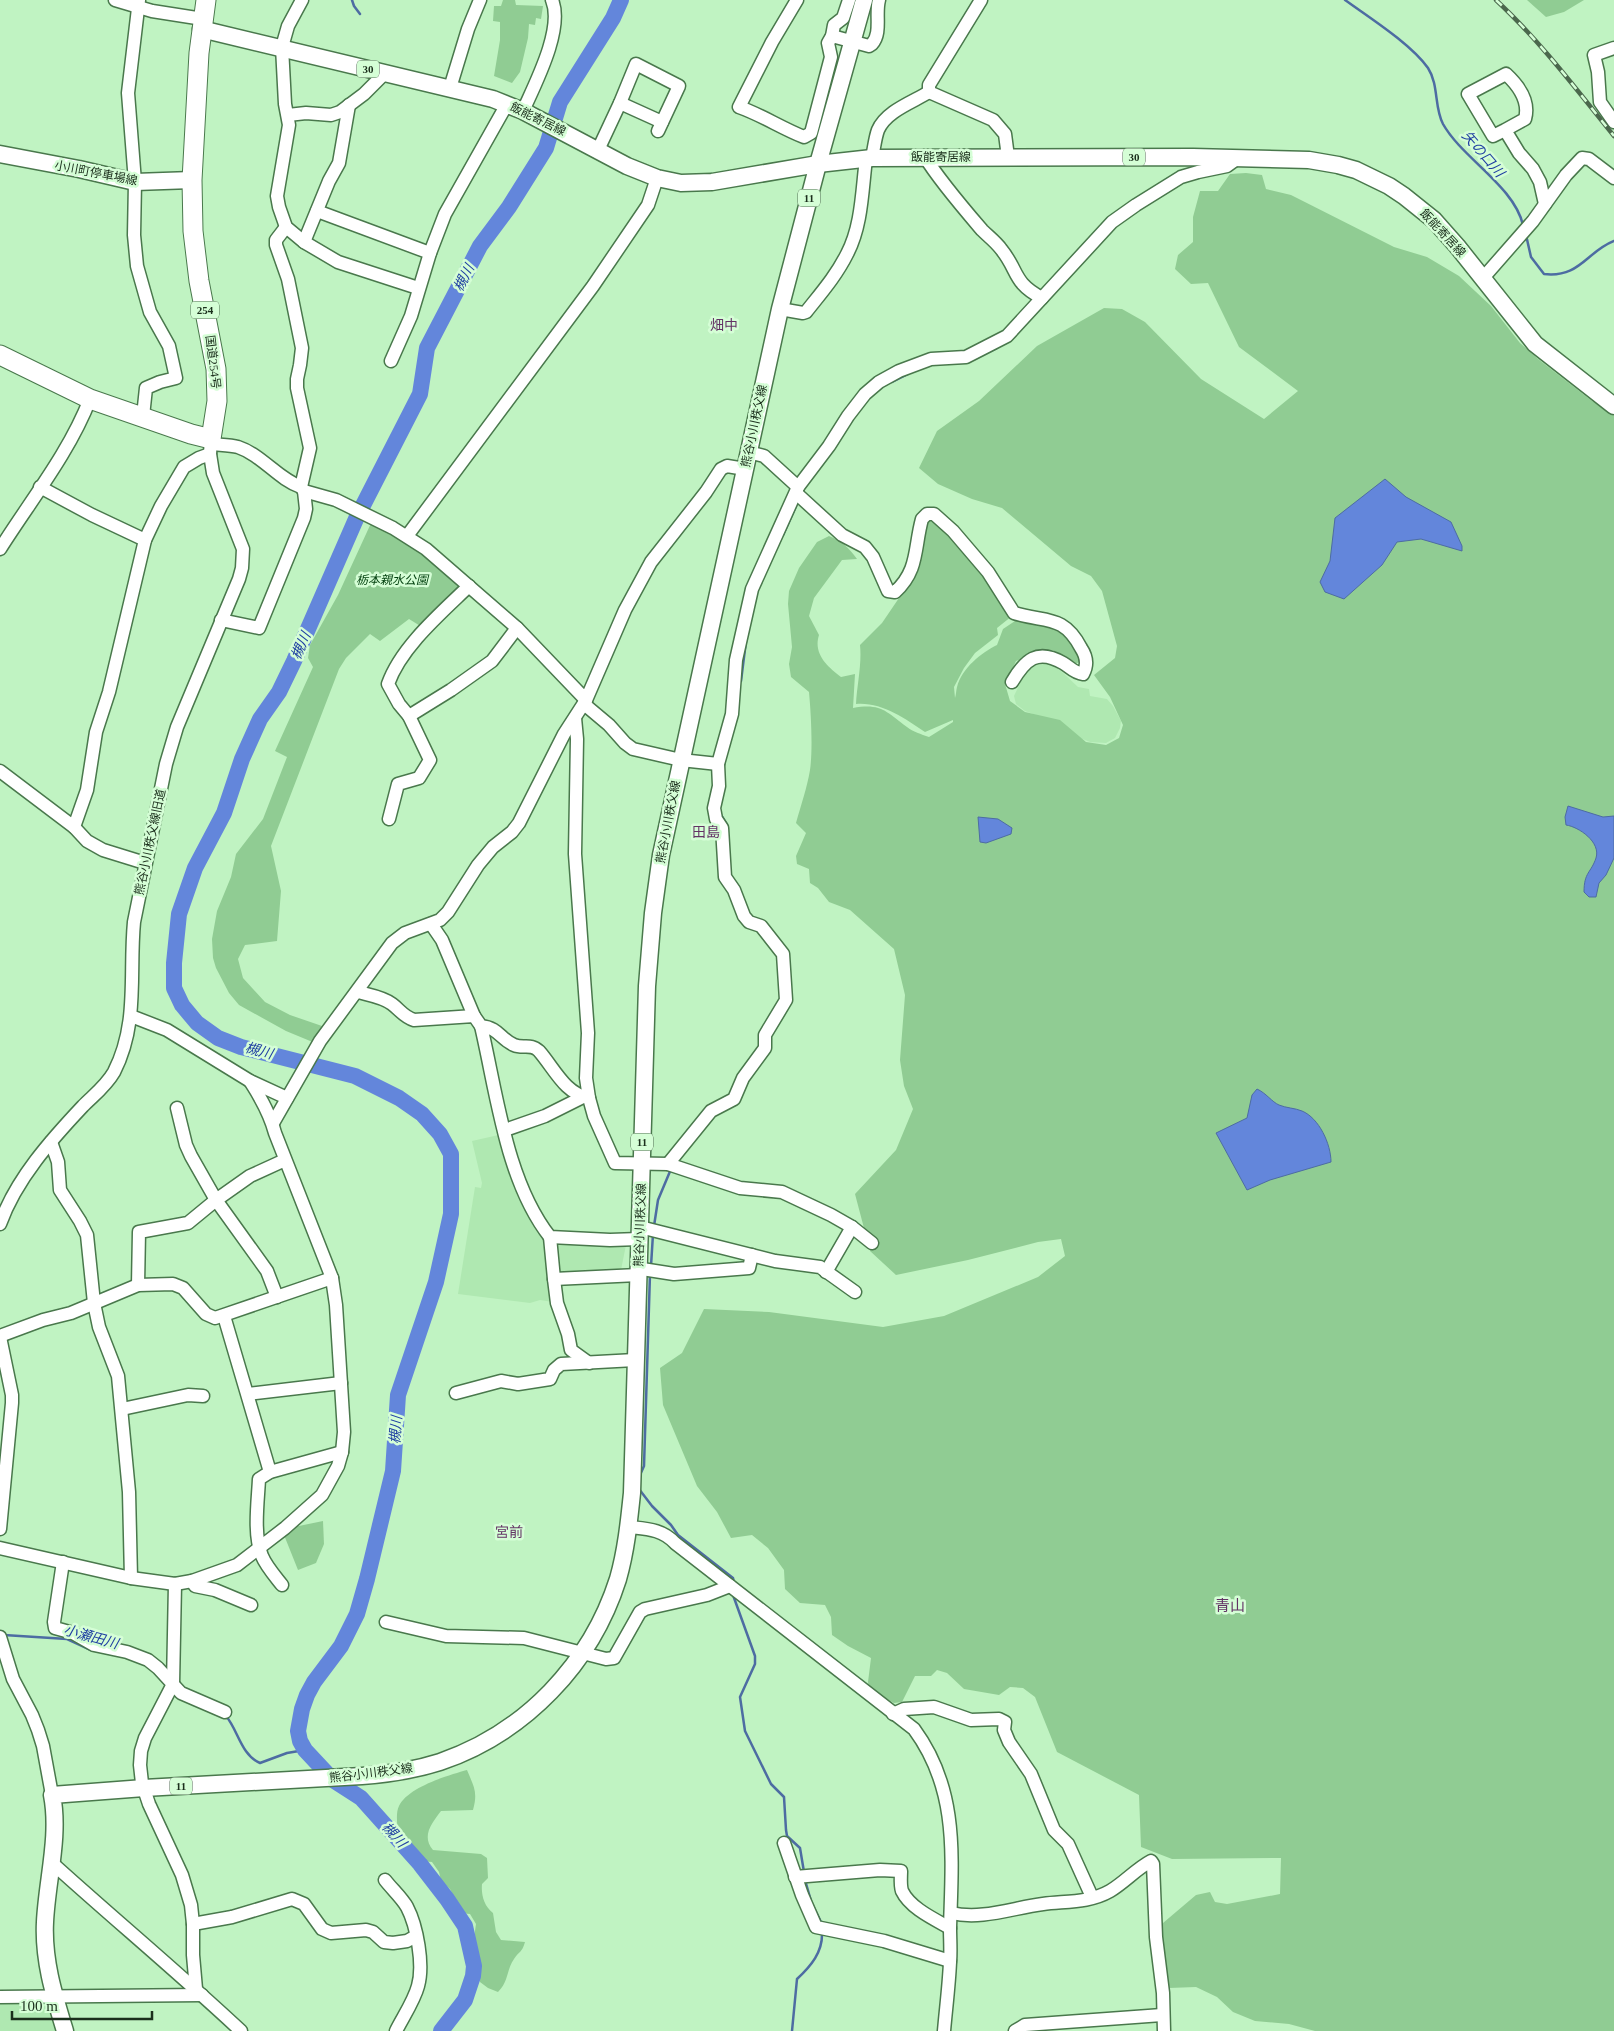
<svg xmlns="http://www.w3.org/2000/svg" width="1614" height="2031" font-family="'Times New Roman','Noto Sans JP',serif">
  <rect width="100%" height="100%" fill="#c0f3c2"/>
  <!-- built -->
  <g fill="#afe8b1">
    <path d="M1040 663 1050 664 1061 671 1078 687 1089 689 1090 696 1107 699 1113 706 1121 721 1120 728 1115 738 1106 743 1090 742 1075 736 1047 719 1025 711 1016 704 1014 696 1021 681 1031 667Z"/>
    <path d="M503 1134 547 1238 553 1302 540 1300 530 1303 458 1294 475 1187 481 1188 482 1183 472 1141Z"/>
    <path d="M554 1243 626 1245 621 1270 559 1276Z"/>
    <path d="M0 2001H47L56 2031H0Z"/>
  </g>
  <!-- green -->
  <g fill="#90cc93">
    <path d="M503 0H515L516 5 543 6 541 19 536 18 535 25 529 24 528 38 520 72 512 83 494 76 500 40V22L493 21 494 6H501Z"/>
    <path d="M1527 0H1584L1564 12 1546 17Z"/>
    <path d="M1246 173 1262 175 1266 189 1291 195 1394 247 1427 257 1459 276 1491 306 1520 343 1538 359 1592 401 1609 410 1614 416V2031H1315L1289 2024 1255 2021 1233 2012 1217 1997 1196 1987 1169 1988 1162 1937 1163 1923 1196 1895 1210 1892 1215 1902 1227 1904 1280 1894 1281 1858 1172 1859 1141 1847 1139 1795 1057 1752 1035 1697 1023 1688 1010 1687 999 1695 964 1689 947 1673 937 1670 931 1676H915L902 1702 894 1703 869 1689 868 1682 871 1658 848 1646 832 1635 831 1617 825 1605 800 1603 785 1589 784 1570 768 1548 752 1535 731 1538 717 1512 697 1486 663 1405 660 1368 682 1353 704 1309 769 1312 883 1327 944 1316 1038 1277 1065 1256 1061 1239 1038 1242 968 1260 896 1275 870 1251 855 1194 896 1150 913 1109 904 1086 900 1060 905 995 894 949 850 910 829 902 818 888 810 883 809 869 797 864 796 856 806 833 796 823C801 805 807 788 810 770 813 749 811 714 809 692L791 677 789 664 792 647 788 604 789 591 799 568 817 542 829 536C842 541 849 548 857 559L842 560 814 598 809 616 819 635C813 654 827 666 841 677L855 674 853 708C882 703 886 712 907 727 913 732 921 734 929 737L953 722V720L925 732C904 718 882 702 856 704 857 685 862 664 860 645L882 623 916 573 925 526 929 521 938 523 985 576 1012 616 997 628 998 635 975 653 964 668 954 687 955 698C956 695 956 691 957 687 962 668 981 653 997 645L1003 629 1018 619 1058 627 1079 651 1080 662 1071 665 1053 650 1041 651 1016 661 1005 684 1010 701 1025 712 1060 720 1086 742 1106 745 1119 738 1123 725 1110 697 1094 675 1115 658 1117 646 1102 591 1091 576 1071 566 1002 508 972 499 938 484 919 468 937 431 979 401 1037 346 1104 308 1122 309 1145 322 1201 379 1264 419 1298 391 1239 347 1208 283 1191 284 1175 269 1178 255 1193 242V217L1200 191H1218L1230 174Z"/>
    <path d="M372 521 418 547 461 587 422 627 409 619 380 641 370 634 346 658 339 669 271 846 281 891 277 941 245 945 238 959 243 978 265 1002 290 1015 322 1026 315 1043 286 1031 239 1005 229 993 216 968 213 958 212 939 217 911 231 877 236 854 263 819 287 757 275 751 313 667 308 658 310 645 338 595Z"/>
    <path d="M323 1521 324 1544 316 1563 298 1570 284 1535 294 1527Z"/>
    <path d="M467 1770C474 1787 478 1792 473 1810L441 1811C432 1823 421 1836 433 1850L481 1854 487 1858 488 1878 482 1884C481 1895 484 1906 493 1913L496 1932 501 1940 525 1942C522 1953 519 1951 514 1959 506 1971 509 1981 498 1992L488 1988 480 1982C479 1962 472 1944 476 1924L470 1914 460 1913 457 1903 450 1889 441 1881 439 1872 432 1862 420 1861 398 1837C398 1827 395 1814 399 1806 408 1787 449 1775 467 1770Z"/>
  </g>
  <!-- water -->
  <g fill="#6386db" stroke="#4d6ca2">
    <path d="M1385 479 1406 497 1451 522 1462 546V551L1421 539 1397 542 1382 565 1344 599 1325 592 1320 582 1330 561 1335 518Z"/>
    <path d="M1568 806 1603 817 1614 816V858L1606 875 1599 883 1596 897H1589L1584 892C1584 872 1591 873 1596 858 1601 842 1579 827 1566 825L1565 817Z"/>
    <path d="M978 817 998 819 1012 828 1011 834 986 843 980 842Z"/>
    <path d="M1257 1089C1266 1093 1272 1102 1279 1105 1286 1108 1295 1108 1302 1111 1319 1118 1331 1144 1331 1162L1270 1180 1247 1190 1216 1133 1247 1118 1252 1095Z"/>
  </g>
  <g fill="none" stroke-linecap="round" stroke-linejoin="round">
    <!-- stream -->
    <g stroke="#4d6ca2" stroke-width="2.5">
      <path d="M352 0 354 6 360 14"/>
      <path d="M1345 0C1370 18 1411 44 1428 68 1439 85 1434 107 1443 124 1462 158 1514 186 1523 225"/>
      <path d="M1526 235 1531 257 1544 274C1580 278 1586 252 1614 241"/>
      <path d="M975 359 997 348"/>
      <path d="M892 382 908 374"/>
      <path d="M783 535 796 506"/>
      <path d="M741 681 746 641"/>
      <path d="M721 815 727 825"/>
      <path d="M654 1226 658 1200 671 1169"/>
      <path d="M651 1266 653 1234"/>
      <path d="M640 1475 644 1466 650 1274"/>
      <path d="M639 1489 652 1506 671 1525 678 1535 733 1578 734 1582"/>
      <path d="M733 1595 755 1656V1664L740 1697 745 1731 771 1784 784 1797 786 1830 787 1836 800 1848 804 1872"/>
      <path d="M4 1635 67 1639 91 1650"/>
      <path d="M226 1716C238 1730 241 1755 260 1763L287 1753 305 1750"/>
      <path d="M805 1880 811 1901"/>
      <path d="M813 1906 822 1924"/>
      <path d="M792 2031 797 1979C811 1966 823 1952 822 1932"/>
    </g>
    <!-- river -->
    <path stroke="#6386db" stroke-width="16" d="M441 2031 465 2000 473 1976 474 1966 465 1926 447 1899 420 1864 361 1798 333 1780 305 1750 300 1741 298 1731 302 1709 307 1695 314 1682 341 1646 357 1614 367 1579 393 1471 398 1395 436 1282 451 1214V1154L440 1134 422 1114 399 1098 355 1076 241 1047 218 1038 197 1023 182 1005 174 988V963L179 914 195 868 224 813 242 759 260 719 279 692 294 661 356 519 420 394 427 348 480 246 509 207 546 148 560 102 613 18 621 0"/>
    <defs>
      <g id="minor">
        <path d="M115 0 152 11 203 19"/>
        <path d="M139 0 128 93 135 182 134 235 137 266 150 312 169 346 176 378 160 382 146 388 143 416"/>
        <path d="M302 0 288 26 282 47 285 104 289 125 277 196 279 207 286 227 304 242 338 262 418 288"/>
        <path d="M797 0 772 42 739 107C762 115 781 128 804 137L811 133 831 57 828 43 832 36 834 25 843 18 849 0"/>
        <path d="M981 0 929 85V92L993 120 1005 134 1008 157"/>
        <path d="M832 36 869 46 872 44C882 33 875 14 879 0"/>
        <path d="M1614 48 1594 55 1598 72 1600 102 1614 122"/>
        <path d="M450 88 468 29 480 0"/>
        <path d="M620 103 662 122"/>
        <path d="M523 111C535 84 564 29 552 0"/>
        <path d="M288 115 306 113 331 115 340 112 364 94 385 73"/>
        <path d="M1505 130 1525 119C1530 101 1519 86 1506 74L1468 94 1493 136 1505 130 1519 153 1533 169 1540 182 1545 204"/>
        <path d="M598 150 620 103 636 64 679 86 658 131"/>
        <path d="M925 157C939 180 964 209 982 230 988 236 996 242 1001 249 1019 271 1012 282 1042 298"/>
        <path d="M872 158C874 149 875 138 878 130 886 111 913 102 929 92"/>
        <path d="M317 211 430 253"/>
        <path d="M286 227 276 240V245L288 279 302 348 300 365 297 379V388L310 448 301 487"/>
        <path d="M304 242 329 181 339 163 349 105"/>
        <path d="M1483 278 1533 221 1566 175 1582 158 1589 159 1614 178"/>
        <path d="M780 309 803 313 806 312C821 293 836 276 847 254 862 226 862 190 866 159"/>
        <path d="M391 361 411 316 430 253 445 214 507 104"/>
        <path d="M211 444C220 445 230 445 238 447 262 455 278 479 301 487L304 491 336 500 393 528 426 549 517 628 586 700 625 610 651 562 706 492 721 469 727 466 745 469"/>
        <path d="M748 452 764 456 798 487"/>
        <path d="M40 487 92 515 145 540"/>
        <path d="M796 493 842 535 865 547 873 557 888 591 895 592C919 570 914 548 922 519L927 514H934L953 531 988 572 1014 613C1046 623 1063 614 1081 648 1087 657 1088 665 1083 674 1074 673 1070 667 1063 663 1037 648 1025 660 1012 682"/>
        <path d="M407 536 593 286 648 205 657 178"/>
        <path d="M0 549C31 500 69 453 90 399"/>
        <path d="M221 620 259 628 304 518 306 509 304 491"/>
        <path d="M584 704 609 725 625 743 633 749 681 760 718 764"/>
        <path d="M409 716 451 690 492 661 517 628"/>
        <path d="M575 718 577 739 575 854 588 1033 586 1078 589 1098 594 1116 615 1163 668 1164 740 1188 782 1192 831 1215 852 1227 872 1243"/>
        <path d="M0 771 74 827 87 841 103 850 145 863"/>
        <path d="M389 819 398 784 419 778 430 760 409 716 399 704 388 684C401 647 441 613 469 586"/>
        <path d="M74 827 87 790 96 732 109 692 145 540 161 506 184 467 199 458 210 454"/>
        <path d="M431 924 442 940 474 1016"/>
        <path d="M358 992C369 995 383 997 392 1004 400 1010 404 1017 414 1020L474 1016 481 1026C499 1028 500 1039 514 1045 523 1049 531 1043 539 1051 554 1068 565 1094 589 1098"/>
        <path d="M131 1016 167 1030 250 1081 287 1098"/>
        <path d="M481 1026C497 1094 506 1181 550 1237L610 1240 639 1239"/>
        <path d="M177 1108 186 1145 191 1156 216 1200 267 1271 277 1297"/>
        <path d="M273 1123 320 1041 392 943 405 933 440 920 448 912 478 865 493 847 512 832 519 823 564 734 586 700"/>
        <path d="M505 1130 545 1116 583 1097"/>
        <path d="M51 1142 58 1162 60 1190 80 1221 87 1235 94 1303 99 1327 118 1376 129 1492 131 1578"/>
        <path d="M668 1164 711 1111 734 1099 743 1078 765 1048V1035L786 1000 783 954 761 926 749 922 744 916 734 890 725 877 722 828 716 819 714 808 719 786 718 764 732 714 736 660 752 589 798 487 829 446 848 416 865 394 879 382 899 371 931 359 966 357 1007 336 1112 222 1136 205 1181 177 1198 172 1227 166 1238 158"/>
        <path d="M0 1224C16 1179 51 1140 83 1106 94 1095 106 1086 114 1072 139 1023 129 974 134 922L166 764 177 727 239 579 242 568 243 549 213 473 210 454 211 439"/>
        <path d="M640 1227 775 1261 820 1267 855 1292"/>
        <path d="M550 1237 554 1279 638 1275"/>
        <path d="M642 1269 674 1274 749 1268 752 1255"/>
        <path d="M826 1272 852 1227"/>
        <path d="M554 1279 557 1303 568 1334 571 1350 589 1363"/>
        <path d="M138 1285 139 1232 188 1223 216 1200 250 1176 285 1160"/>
        <path d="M224 1316 270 1472"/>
        <path d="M0 1336 43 1320 71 1313 138 1285 173 1284 183 1288 206 1314 215 1318 332 1278"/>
        <path d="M0 1337 12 1395V1403L0 1529"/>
        <path d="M456 1393 501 1381 518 1384 550 1379 554 1370 561 1364 635 1360"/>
        <path d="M248 1394 341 1383"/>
        <path d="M122 1409 188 1395 203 1396"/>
        <path d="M629 1527C647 1529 662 1529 675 1543L914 1729C959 1790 952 1857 950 1928 950 1939 951 1951 950 1962 949 1985 946 2008 944 2031"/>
        <path d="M0 1548 131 1578 175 1584 192 1581 237 1565 285 1528 322 1495 338 1466 342 1452 344 1432 336 1305 332 1278 275 1133C270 1114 261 1098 250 1081"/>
        <path d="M63 1562 54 1622 55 1628 73 1633 94 1645 127 1652 148 1660 158 1668 181 1693 225 1712"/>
        <path d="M192 1581 195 1586 215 1590 251 1605"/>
        <path d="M175 1584 173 1684 145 1738 141 1751 140 1765 142 1783 149 1804 182 1875 191 1905 193 1924V1955L196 1989"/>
        <path d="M282 1585C275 1576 266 1566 262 1556 253 1535 258 1501 259 1479L270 1472 342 1452"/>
        <path d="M386 1622 446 1636 524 1638 606 1659 614 1658 640 1612 645 1609 707 1595 730 1586"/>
        <path d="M0 1637 13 1679 32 1715 38 1730 43 1746 52 1795"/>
        <path d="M893 1714 904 1709 934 1707 971 1720 999 1719 1005 1722 1004 1730 1009 1742 1031 1774 1054 1830 1068 1844 1092 1897"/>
        <path d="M784 1843 802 1895 816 1927 884 1941 950 1961"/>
        <path d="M51 1862C114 1919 179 1973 241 2031"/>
        <path d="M795 1877 880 1870 901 1871C901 1877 900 1885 902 1891 910 1908 934 1919 950 1928"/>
        <path d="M385 1880C392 1889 402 1898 407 1907 417 1926 424 1965 418 1986 414 2001 403 2017 396 2031"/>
        <path d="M951 1913C982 1920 1012 1908 1043 1904 1066 1901 1089 1903 1110 1891 1125 1882 1136 1869 1151 1861L1153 1864 1156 1937 1163 1993 1164 2031"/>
        <path d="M193 1924 232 1917 292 1899 304 1904 322 1929 331 1933 366 1930 373 1932 384 1942 393 1943 407 1941 416 1936"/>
        <path d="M0 1997 202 1995"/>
        <path d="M1015 2031 1025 2025 1162 2015"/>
      </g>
      <g id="major">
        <path d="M201 29 493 99 523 111 627 166 657 178 681 183 712 182 818 164 872 158 1193 157 1309 160 1338 165 1356 170 1389 186 1404 196 1434 220 1457 246 1535 344 1614 406"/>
        <path d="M0 154 79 169 135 182 192 180"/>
        <path d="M65 2031C54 1995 43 1960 45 1922 47 1880 60 1836 52 1795L144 1788 362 1776C389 1774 415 1770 440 1762 525 1733 591 1664 618 1579 626 1551 629 1522 632 1493L647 986 653 913 661 855 780 309 818 164 864 0"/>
      </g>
      <path id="highway" d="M0 355 90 399 191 434 211 439 217 401 216 369 199 281 193 231 192 180 199 53 206 0"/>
    </defs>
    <!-- minor casing -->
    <use href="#minor" stroke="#49784c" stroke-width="15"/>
    <!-- major casing -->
    <use href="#major" stroke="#49784c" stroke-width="19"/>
    <!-- highway casing -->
    <use href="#highway" stroke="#49784c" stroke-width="21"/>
    <!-- minor -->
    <use href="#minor" stroke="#fff" stroke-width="12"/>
    <!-- major -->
    <use href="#major" stroke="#fff" stroke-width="16"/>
    <!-- highway -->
    <use href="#highway" stroke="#fff" stroke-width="19"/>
    <defs>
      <path id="rail" d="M1496 0C1540 41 1576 89 1614 136"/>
    </defs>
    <!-- rail casing -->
    <use href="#rail" stroke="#4b684d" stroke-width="4.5"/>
    <!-- rail -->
    <use href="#rail" stroke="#d5fed6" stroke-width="2.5" stroke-dasharray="8" stroke-linecap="butt"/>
  </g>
  <g text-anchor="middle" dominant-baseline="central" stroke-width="5" stroke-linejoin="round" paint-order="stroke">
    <!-- shield labels -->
    <g fill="#d5fed6" stroke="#536d54" stroke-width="1">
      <rect x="357" y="60.5" width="22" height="17" rx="4"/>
      <rect x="1123" y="148.5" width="22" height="17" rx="4"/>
      <rect x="798" y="189.5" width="22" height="17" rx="4"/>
      <rect x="191" y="301.5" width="28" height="17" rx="4"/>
      <rect x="631" y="1133.5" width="22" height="17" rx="4"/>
      <rect x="170" y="1777.5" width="22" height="17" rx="4"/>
    </g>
    <g font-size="11" font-weight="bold" fill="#1b2f1c">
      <text x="368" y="69">30</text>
      <text x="1134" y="157">30</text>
      <text x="809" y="198">11</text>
      <text x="205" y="310">254</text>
      <text x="642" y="1142">11</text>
      <text x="181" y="1786">11</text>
    </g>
    <!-- street labels -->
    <g font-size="12" fill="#1b2f1c" stroke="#d5fed6">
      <text transform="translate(538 119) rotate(26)">飯能寄居線</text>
      <text x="941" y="157">飯能寄居線</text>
      <text transform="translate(96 173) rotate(11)">小川町停車場線</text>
      <text transform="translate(1443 233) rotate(47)">飯能寄居線</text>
      <text transform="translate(213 362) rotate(83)">国道254号</text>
      <text transform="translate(754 426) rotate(-78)">熊谷小川秩父線</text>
      <text transform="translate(668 822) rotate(-79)">熊谷小川秩父線</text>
      <text transform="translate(150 842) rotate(-78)">熊谷小川秩父線旧道</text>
      <text transform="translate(640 1225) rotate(-88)">熊谷小川秩父線</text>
      <text transform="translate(371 1773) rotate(-7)">熊谷小川秩父線</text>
    </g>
    <!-- park labels -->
    <g font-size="12" font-style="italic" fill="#003f0d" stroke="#d5fed6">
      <text x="392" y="580">栃本親水公園</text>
    </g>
    <!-- water labels -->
    <g font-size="14" font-style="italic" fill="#1f3fa2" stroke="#d5fed6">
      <text transform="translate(1483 154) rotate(49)">矢の口川</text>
      <text transform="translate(464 278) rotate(-63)">槻川</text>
      <text transform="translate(301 646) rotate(-66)">槻川</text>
      <text transform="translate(259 1051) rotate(15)">槻川</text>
      <text transform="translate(396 1430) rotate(-86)">槻川</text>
      <text transform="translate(91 1637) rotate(15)">小瀬田川</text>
      <text transform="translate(394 1835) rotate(48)">槻川</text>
    </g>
    <!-- neighbourhood labels -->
    <g font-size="14" fill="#633365" stroke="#d5fed6">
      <text x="724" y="325">畑中</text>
      <text x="706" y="832">田島</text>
      <text x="509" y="1532">宮前</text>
    </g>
    <!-- quarter labels -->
    <g font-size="15" fill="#633365" stroke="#d5fed6">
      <text x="1230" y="1606">青山</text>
    </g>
  </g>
  <!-- scale -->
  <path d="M12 2011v8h140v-8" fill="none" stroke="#1b2f1c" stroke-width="2.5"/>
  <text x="20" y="2011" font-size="15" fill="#1b2f1c" stroke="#d5fed6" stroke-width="4" paint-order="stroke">100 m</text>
</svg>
